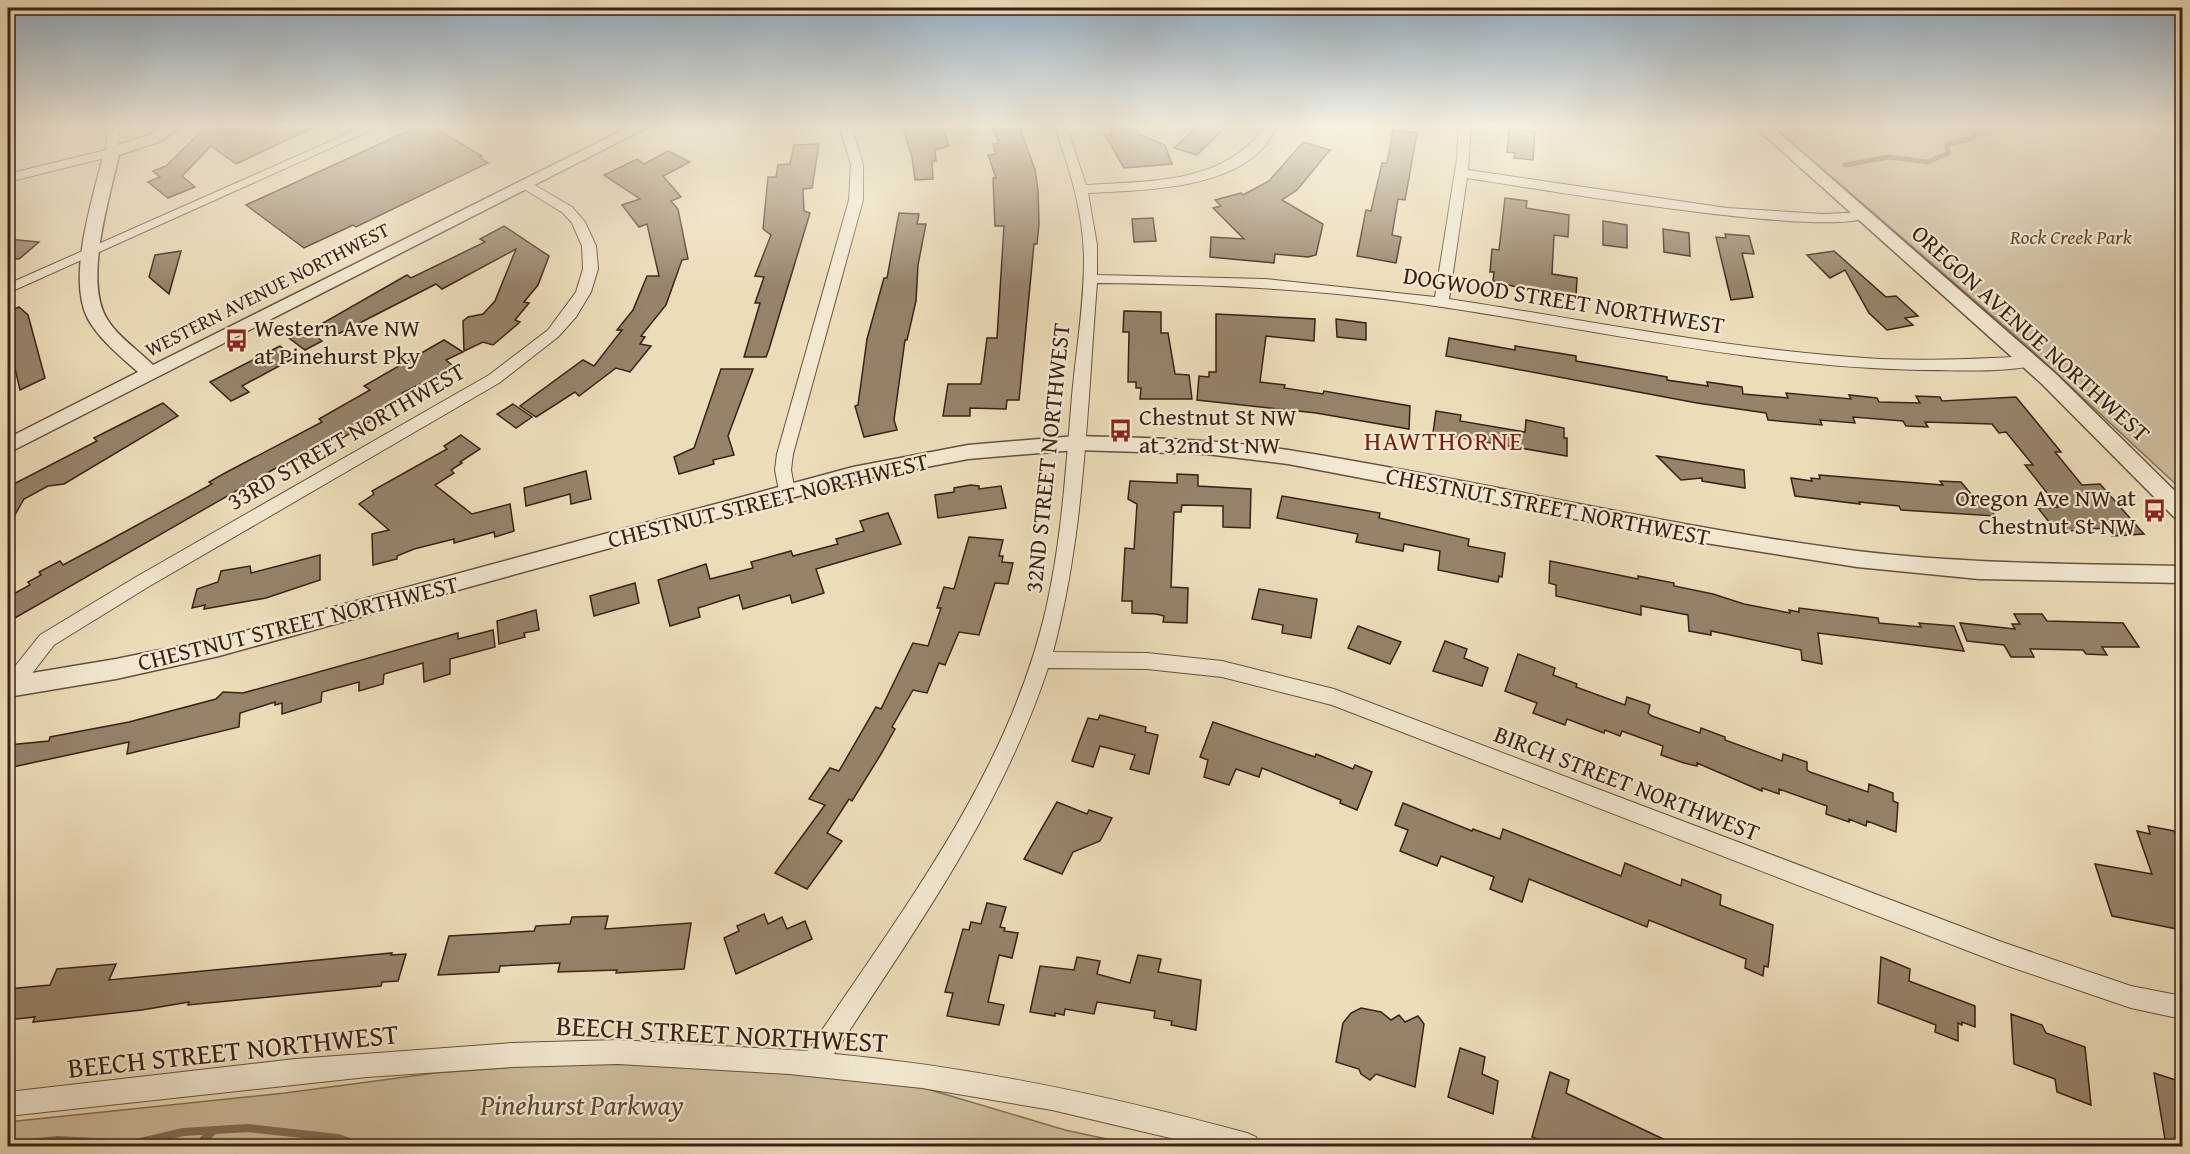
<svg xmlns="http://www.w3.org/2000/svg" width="2190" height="1154" font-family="'Gentium Book Plus',serif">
  <rect width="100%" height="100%" fill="#ecddb9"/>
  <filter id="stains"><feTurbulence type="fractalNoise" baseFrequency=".00333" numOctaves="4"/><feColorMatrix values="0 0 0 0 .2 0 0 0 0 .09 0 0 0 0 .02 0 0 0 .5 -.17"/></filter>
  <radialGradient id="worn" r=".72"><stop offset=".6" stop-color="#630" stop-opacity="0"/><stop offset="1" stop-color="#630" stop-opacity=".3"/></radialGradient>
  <!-- green -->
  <g fill="#cebd9d" stroke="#847059" stroke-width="1.5">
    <path d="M1772 125H2182V490L2026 345Z"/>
    <path d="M582 1062 740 1068 924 1088 1065 1130 1139 1146H8V1122L285 1093 435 1073Z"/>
  </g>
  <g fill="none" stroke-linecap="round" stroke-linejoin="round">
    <!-- stream-far1 -->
    <path stroke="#806c56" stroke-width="5" d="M1845 165 1889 157 1928 162 1948 153 1947 144 1974 138V132"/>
    <!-- stream -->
    <g stroke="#806c56" stroke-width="8">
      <path d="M8 1145 58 1140 132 1144 183 1132 248 1128 338 1138 361 1146"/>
      <path d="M197 1146 214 1130"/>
    </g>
  </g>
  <!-- building -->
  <g fill="#96836a" stroke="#392215" stroke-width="1.5">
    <path d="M208 125H319L236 164 211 146 182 176 195 187 168 198 148 182 160 177 153 171 166 166Z"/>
    <path d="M421 125H430L482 156 479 157 488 163 356 227 353 225 304 248 246 205Z"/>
    <path d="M902 125H941L949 146 935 150 936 161H932L933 179 915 180 912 157Z"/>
    <path d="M991 125H1019L1035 170 1038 190 1039 224 1037 244H1034L1019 400H1007L1006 409 970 408V416H943L948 384H981L987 338H997L1004 226H995L993 178H996L988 155 996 154 993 144 999 143Z"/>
    <path d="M1111 125H1137L1138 134 1165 145 1172 164 1124 168 1105 135 1112 134Z"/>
    <path d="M1199 125H1228L1197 155 1174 148Z"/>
    <path d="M1509 128 1535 132 1533 160 1514 158 1515 153 1507 152Z"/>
    <path d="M1393 130 1417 133 1405 200 1398 199 1392 235 1401 237 1396 263 1357 256 1366 210 1371 211 1382 163H1387Z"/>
    <path d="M1303 142 1330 150 1297 190 1282 200 1323 224 1316 255 1308 257 1275 254 1274 263 1210 257 1211 237 1244 239 1213 208 1221 206 1215 200 1241 193 1243 195 1269 181Z"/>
    <path d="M819 144 812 188 803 189 804 211 810 213 769 349 766 357H744L760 303H755L764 277 755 276 771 235 763 229 768 177H776L778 165 790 164 794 145Z"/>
    <path d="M668 151 690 162 663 176 681 197 671 201 678 209 688 259 682 260 666 305 641 336 645 337 640 344 651 346 630 372 616 368 579 396 575 392 536 417 520 406 583 360 594 366 622 330H617L633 310 647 276H659L647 224 639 227 622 205 640 199 604 175 637 159 644 164Z"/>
    <path d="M1505 198 1527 201 1526 208 1569 215 1568 237 1554 235 1552 274 1577 278 1576 297 1536 292 1493 281 1494 272H1490L1492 249 1499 250Z"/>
    <path d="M899 213 919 214 917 224H926L918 265 916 301 907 340H905L894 420 897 430 864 437 855 406 858 405 867 339 884 278H887Z"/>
    <path d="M1153 218 1156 241 1134 242 1132 219Z"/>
    <path d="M1603 221 1627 225V248L1603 245Z"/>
    <path d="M504 226 549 256 538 285 524 302 529 303 515 320 520 322 493 345 483 342 464 351 463 321 468 317 483 314 495 301 516 249 442 289 436 284 338 334 323 323 407 275 411 278 485 242 480 239Z"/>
    <path d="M1663 229 1689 233 1690 256 1664 252Z"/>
    <path d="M1725 234 1749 236 1754 254 1742 253 1753 297 1731 300 1716 237 1726 238Z"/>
    <path d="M8 239 39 242 19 259 8 258Z"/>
    <path d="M181 251 169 294 149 277 155 255Z"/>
    <path d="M1834 251 1886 297 1896 296 1918 316 1905 318 1913 325 1887 330 1869 313 1845 270 1830 278 1807 255Z"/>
    <path d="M19 307 28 315 45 378 20 390 8 339V312Z"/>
    <path d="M1124 311 1161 312V333H1168L1175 374 1189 375 1192 399H1140L1141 388H1136V382H1128L1129 332H1123Z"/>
    <path d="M1216 314 1315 319 1314 341 1266 336 1260 382 1285 385 1284 388 1323 394 1324 391 1410 406 1409 429 1316 413 1197 400 1199 376 1209 377V372H1216Z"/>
    <path d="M1336 319 1366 323V340L1337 337Z"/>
    <path d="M306 328 322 341 305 350 289 338Z"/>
    <path d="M1449 338 1515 350V346L1576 356V361L1667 377V380L1708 386 1707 382 1742 387 1743 394 1788 398 1786 393 1851 399 1849 395 1877 398 1879 402 1920 403 1916 396 1940 397 1942 401 2016 397 2061 452H2055L2082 485 2100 484 2144 534 2112 536 2105 528 2057 532 2038 508 2058 507 2025 465H2033L2006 432 1999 433 1992 424 1925 422 1928 427 1906 426 1903 421 1853 417 1855 423 1820 420 1822 425 1768 420 1766 413 1697 403 1446 356Z"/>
    <path d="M444 340 463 352 446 360 454 367 402 393 405 395 377 411 380 414 365 425 342 438 337 434 283 464 8 622V597L30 585 28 582 41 575 39 572 60 561 63 565 108 541 212 484 209 482 225 473 322 422 319 419 370 390 364 386Z"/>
    <path d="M280 346 294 358 242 386 249 392 231 401 210 382Z"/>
    <path d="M721 369H753L728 436 734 455 713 460 714 464 679 474 674 457 694 448Z"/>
    <path d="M163 403 178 416 64 484 48 486 24 499 8 527V487L97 441 94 438Z"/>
    <path d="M513 404 532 417 516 428 497 414Z"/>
    <path d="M1436 411 1461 415 1460 421 1525 432 1526 420 1564 428V438H1567V456L1433 433Z"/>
    <path d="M461 435 480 449 460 462 462 463 451 470 454 473 435 485 472 514 510 504 514 531 495 537 494 532 454 543V539L414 549 397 556V559L373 565 372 534 389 530 359 504 374 494 372 491 447 449 444 446Z"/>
    <path d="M1657 456 1744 470 1745 488 1702 481V478L1681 480Z"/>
    <path d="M586 471 591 499 571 504 570 494 526 506 524 488Z"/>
    <path d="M1177 474 1198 475V486L1251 489 1250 528 1223 527V506L1182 505 1181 512H1174L1171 587 1188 588 1187 623 1163 622 1164 616 1156 614 1132 613V601H1122L1125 548 1134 549 1137 504 1128 499 1130 481 1177 483Z"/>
    <path d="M1819 475 1943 485 1940 481 1961 482 1971 494 1983 495 1995 516 1901 510 1899 506 1859 502 1860 504 1795 496 1791 478 1812 481 1811 478 1820 479Z"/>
    <path d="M971 485 979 486V489L1001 486 1006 508 938 518 935 495 954 492V488Z"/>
    <path d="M1282 496 1380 513 1379 518 1469 539 1468 546 1505 553 1502 577 1499 576 1498 582 1438 570 1440 551 1404 544 1403 551 1356 542 1358 534 1277 518Z"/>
    <path d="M888 513 901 544 816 569 824 593 792 603 790 595 743 609 739 595 698 608 700 617 670 626 658 580 706 564 710 579 753 568 751 562 791 551 793 556 838 544 836 539 864 531 860 521Z"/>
    <path d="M969 537 1003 540 999 556H1003L1002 562 1013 563 1008 584 995 583 979 635 959 632 945 665 939 663 927 693 913 690 892 727 895 729 881 754 852 801 849 799 827 833 842 841 807 889 775 873 825 805 809 799 830 768 839 771 876 707 881 709 913 643 928 646 941 608H937L944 587 954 589Z"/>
    <path d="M320 555V580L266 598 204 609 205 605 192 608 197 589 218 582 221 571 250 566 251 573Z"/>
    <path d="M1550 561 1638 579V576L1674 583V586L1713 594 1744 604 1790 613 1789 610 1799 612V608L1878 618 1879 623 1921 627 1919 623 1954 626 1964 651 1818 633 1822 664 1802 660 1801 650 1711 631V635L1689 631 1688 615 1641 606V615L1556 596V585L1549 583Z"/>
    <path d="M635 583 639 603 594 616 590 596Z"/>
    <path d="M1259 589 1317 599 1311 638 1282 633 1283 625 1252 619Z"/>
    <path d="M536 610 539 630 524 633 525 637 499 644 497 621Z"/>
    <path d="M2014 614H2042L2047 621 2123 623 2139 647H2102L2107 655 2086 654 2083 650 2030 649 2034 657H2011L2004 645 1967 641 1960 623 2015 629 2012 624H2020Z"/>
    <path d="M1358 626 1401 642 1390 664 1348 648Z"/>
    <path d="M493 630 495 647 450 659V674L424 682 423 663 384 674 383 684 359 691V682L322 692 321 702 282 714V703L275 705V702L240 713 239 727 127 754 129 742 8 768V745L49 741 50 737 129 722 216 699 223 692 243 693 458 633V639Z"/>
    <path d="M1445 641 1467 649 1464 658 1488 668 1482 686 1433 671Z"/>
    <path d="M1518 654 1555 668 1553 675 1577 684 1576 687 1625 705 1627 697 1650 705 1648 713 1652 716 1700 733 1701 728 1725 737V740L1782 761 1783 754 1807 762V770L1810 772 1868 792 1869 784 1893 793V801L1898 803 1896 832 1867 821 1866 826 1849 819V822L1826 814 1827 806 1779 789V794L1762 788V791L1697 763V766L1684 763 1661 755 1663 746 1622 731 1620 736 1605 730 1604 733 1567 719 1565 725 1533 713 1537 703 1505 691Z"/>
    <path d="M1100 715 1146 727 1145 732 1158 735 1149 774 1130 769 1135 755 1100 746 1093 767 1072 761 1088 718 1098 720Z"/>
    <path d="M1213 722 1315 757 1316 754 1353 769 1355 765 1372 772 1357 810 1340 803 1341 800 1262 768 1259 777 1236 769 1229 785 1204 777 1208 760 1200 757Z"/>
    <path d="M1057 802 1087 814 1089 810 1112 818 1100 841 1073 852 1062 874 1024 859Z"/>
    <path d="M1403 803 1472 831 1473 829 1500 839 1503 829 1621 876 1625 863 1681 886 1682 879 1721 895 1720 905 1773 925 1768 967 1764 966 1763 976 1745 968 1746 959 1649 920 1647 927 1529 879 1522 902 1490 889 1494 877 1441 856 1437 866 1400 851 1408 830 1395 825Z"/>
    <path d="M2148 826 2174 831 2177 839 2182 840V930L2112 916 2095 864 2152 874 2137 831 2150 834Z"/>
    <path d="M987 903 1006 907 1000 927 1005 928 1004 931 1018 933 1012 958 999 955 988 1002 1004 1005 999 1025 947 1016 953 993 945 992 963 929 969 930 971 922 981 924Z"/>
    <path d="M764 914 768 924 782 917 787 929 805 921 812 939 736 974 724 938 739 931 737 926Z"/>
    <path d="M608 916 605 929 691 923 684 969 616 973 617 970 558 972 560 963 500 966 499 972 438 975 449 936 534 931 536 926 570 924 572 917Z"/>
    <path d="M392 953 391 955 406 954 398 981 382 982 381 986 188 1005 189 1002 142 1010 33 1022 35 1017 8 1020V989L50 985 57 969 116 964 109 980Z"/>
    <path d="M1138 955 1161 959 1158 972 1201 980 1196 1030 1171 1025 1172 1021 1154 1018 1155 1011 1097 1002 1094 1014 1065 1009 1064 1015 1055 1013V1016L1030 1012 1040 966 1074 970 1077 957 1100 961 1097 974 1130 983Z"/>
    <path d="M1881 957 1910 969 1909 981 1975 1006V1027L1962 1022V1025L1958 1023V1041L1935 1032 1936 1025 1878 1003Z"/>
    <path d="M1361 1008 1381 1012 1391 1020 1399 1015 1405 1022 1418 1016 1424 1024 1415 1087 1376 1074 1370 1080 1361 1074 1359 1069 1336 1062 1343 1023 1351 1013Z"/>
    <path d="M2011 1014 2042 1025 2046 1033 2085 1047 2091 1105 2057 1092 2055 1079 2014 1064Z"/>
    <path d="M1460 1048 1485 1057 1482 1074 1498 1081 1493 1114 1448 1097Z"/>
    <path d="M1550 1072 1569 1080 1566 1093 1678 1146H1553L1532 1137Z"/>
    <path d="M2154 1073 2182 1082V1145L2165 1139Z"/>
  </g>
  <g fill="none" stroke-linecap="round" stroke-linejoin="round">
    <defs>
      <g id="minor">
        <path d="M111 125H124L119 131 117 155 8 182V174L106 150 107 130Z"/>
        <path d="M367 125H382L8 293V284Z"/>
        <path d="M839 125H851L863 164V200L793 454 791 470 795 491 787 497 779 491 775 470 777 454 849 200 851 164Z"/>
        <path d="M1054 125H1066L1086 185C1151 181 1226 184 1266 125H1278C1273 132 1269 142 1263 148 1224 190 1141 190 1088 193L1097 245V275L1266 279 1435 297 1457 159 1459 125H1471L1468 170 1727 208 1823 214 1868 212 1870 215C1844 242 1520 186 1467 178L1449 299C1592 321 1735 351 1880 359 1930 361 1980 359 2030 356L2038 361 2035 365C2005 373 1954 370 1922 370 1760 367 1602 331 1442 307 1328 289 1212 284 1097 283 1087 407 1085 532 1053 652L1147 653 1222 661 1334 689 2002 942 2131 986 2182 996V1019L2131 1008 2002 964 1332 705 1222 677 1147 669 1048 668C1000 812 916 928 834 1054 974 1067 1111 1096 1247 1133L1256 1137 1259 1146H1204L1052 1110 922 1088 789 1074 618 1064 512 1067 367 1077 8 1116V1092L295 1059 512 1043 618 1040 808 1051C901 911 1007 777 1046 609 1062 539 1066 467 1072 396 1076 351 1084 306 1084 261 1084 214 1070 169 1054 125Z"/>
        <path d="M526 180 572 207 585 222 596 246 598 269 591 292 576 317 558 337 499 383 148 587 54 645 17 693 8 694V675L40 635 136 577 489 375 548 330 576 292 583 269 582 246 572 223 563 213 521 187V181Z"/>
      </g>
      <g id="tertiary">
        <path d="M164 125H182L161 141 119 155C110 197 83 280 107 319 118 337 138 350 153 365L633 125H652L8 453V438L138 372C120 356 100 340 88 319 66 277 94 196 104 152L106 149 149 135Z"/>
        <path d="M1753 125H1770L2056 374 2182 498V519L2174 517 2042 384Z"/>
        <path d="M1076 436C1147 438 1218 439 1288 450 1479 480 1666 527 1857 551 1965 564 2074 564 2182 566V583L1979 579 1857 567 1680 539 1288 464 1206 454 1076 450 968 459 853 481 219 656 116 679 8 697V677L116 659 219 638 853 467 968 445Z"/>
      </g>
    </defs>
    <!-- minor casing -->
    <use href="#minor" stroke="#66513e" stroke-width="2"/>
    <!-- tertiary casing -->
    <use href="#tertiary" stroke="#66513e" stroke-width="3"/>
    <!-- minor -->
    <use href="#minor" fill="#f3e9d2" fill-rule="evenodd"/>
    <!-- tertiary -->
    <use href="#tertiary" fill="#f3e9d2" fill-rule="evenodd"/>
  </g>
  <!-- sky -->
  <linearGradient id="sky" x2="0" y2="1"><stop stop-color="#91abbf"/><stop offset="0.44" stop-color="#f6f0e0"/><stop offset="1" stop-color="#f6f0e0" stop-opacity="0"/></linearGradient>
  <rect width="2190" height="286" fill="url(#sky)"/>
  <!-- icons -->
  <defs>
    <symbol id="bus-bare" viewBox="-9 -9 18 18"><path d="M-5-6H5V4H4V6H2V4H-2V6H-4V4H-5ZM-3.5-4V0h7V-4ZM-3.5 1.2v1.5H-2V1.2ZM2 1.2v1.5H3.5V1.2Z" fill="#8f2418" stroke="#f3e9d2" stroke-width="2.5" paint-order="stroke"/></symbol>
  </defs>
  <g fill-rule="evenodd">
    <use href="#bus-bare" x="220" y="324" width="33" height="33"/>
    <use href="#bus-bare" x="1104" y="414" width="33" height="33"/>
    <use href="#bus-bare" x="2138" y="494" width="33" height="33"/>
  </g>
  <g text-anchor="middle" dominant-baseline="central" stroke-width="4.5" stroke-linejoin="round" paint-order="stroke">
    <!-- far-park labels -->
    <g font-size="20" font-style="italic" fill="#5e4937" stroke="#f3e9d2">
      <text x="2071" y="236">Rock Creek Park</text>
    </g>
    <!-- far-street labels -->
    <g font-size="20" fill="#392215" stroke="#f3e9d2">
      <text transform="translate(267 289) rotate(-27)">WESTERN AVENUE NORTHWEST</text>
    </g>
    <!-- street labels -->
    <g font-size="24" fill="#392215" stroke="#f3e9d2">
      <text transform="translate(1564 300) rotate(9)">DOGWOOD STREET NORTHWEST</text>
      <text transform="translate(2031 333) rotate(42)">OREGON AVENUE NORTHWEST</text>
      <text transform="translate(346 436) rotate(-30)">33RD STREET NORTHWEST</text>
      <text transform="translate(1047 458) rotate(-84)">32ND STREET NORTHWEST</text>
      <text transform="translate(768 500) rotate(-14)">CHESTNUT STREET NORTHWEST</text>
      <text transform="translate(1548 506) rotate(11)">CHESTNUT STREET NORTHWEST</text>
      <text transform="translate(298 623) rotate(-14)">CHESTNUT STREET NORTHWEST</text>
      <text transform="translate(1627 783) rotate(21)">BIRCH STREET NORTHWEST</text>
    </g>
    <!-- poi labels -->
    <g font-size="24" fill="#392215" stroke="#f3e9d2" text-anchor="start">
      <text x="254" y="327">Western Ave NW<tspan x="254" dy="28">at Pinehurst Pky</tspan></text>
      <text x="1139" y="416">Chestnut St NW<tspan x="1139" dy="28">at 32nd St NW</tspan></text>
      <text x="2136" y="497" text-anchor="end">Oregon Ave NW at<tspan x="2136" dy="28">Chestnut St NW</tspan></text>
    </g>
    <!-- neighbourhood labels -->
    <g font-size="26" letter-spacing="1.5" fill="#7a1f14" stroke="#f3e9d2">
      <text x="1444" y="440">HAWTHORNE</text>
    </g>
    <!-- near-street labels -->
    <g font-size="28" fill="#392215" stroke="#f3e9d2">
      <text transform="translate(722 1033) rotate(3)">BEECH STREET NORTHWEST</text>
      <text transform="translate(233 1050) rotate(-6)">BEECH STREET NORTHWEST</text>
    </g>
    <!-- near-park labels -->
    <g font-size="28" font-style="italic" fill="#5e4937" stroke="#f3e9d2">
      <text x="582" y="1104">Pinehurst Parkway</text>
    </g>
  </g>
  <!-- margin -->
  <rect width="2190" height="1154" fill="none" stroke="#ecddb9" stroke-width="30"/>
  <rect x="9" y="9" width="2172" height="1136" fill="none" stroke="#392215" stroke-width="3"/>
  <rect x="15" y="15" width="2160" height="1124" fill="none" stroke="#392215" stroke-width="1.5"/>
  <rect width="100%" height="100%" filter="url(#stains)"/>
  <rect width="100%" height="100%" fill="url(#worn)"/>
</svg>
